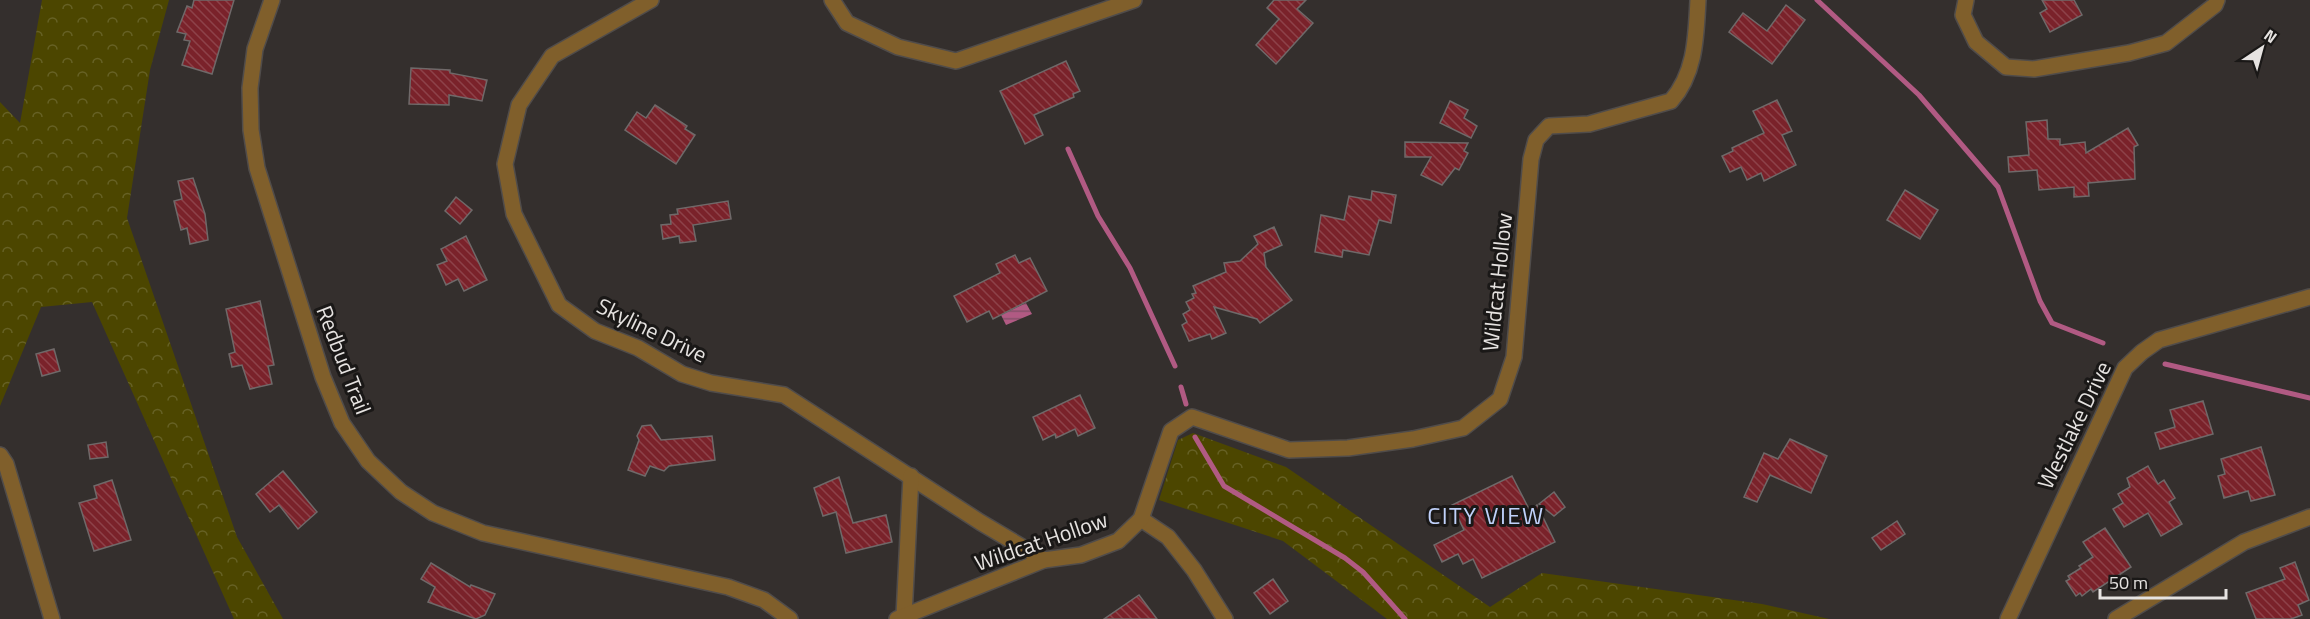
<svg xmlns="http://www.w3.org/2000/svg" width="2310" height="619" font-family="'Titillium Web',sans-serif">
  <defs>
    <pattern id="forest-crowns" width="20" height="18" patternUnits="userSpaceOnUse" patternTransform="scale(1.5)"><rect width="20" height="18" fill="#4c4600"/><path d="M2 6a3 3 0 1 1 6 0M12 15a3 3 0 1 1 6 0" fill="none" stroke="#666125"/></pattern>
    <pattern id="water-rules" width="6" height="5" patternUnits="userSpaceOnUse" patternTransform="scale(1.5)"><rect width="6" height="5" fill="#b15a83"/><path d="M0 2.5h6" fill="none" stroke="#86516a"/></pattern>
    <pattern id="building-back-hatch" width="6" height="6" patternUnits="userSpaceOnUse" patternTransform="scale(1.5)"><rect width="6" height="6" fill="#7a222a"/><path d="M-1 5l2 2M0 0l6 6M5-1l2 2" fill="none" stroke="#8d4249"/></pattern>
  </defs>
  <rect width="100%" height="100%" fill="#342f2d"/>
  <!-- forest -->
  <g fill="url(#forest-crowns)">
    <path d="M42 0H169L150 70 127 218 237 537 283 619H234L92 302 41 307 0 406V102L20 123Z"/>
    <path d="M1193 433 1286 467 1490 607 1542 573 1762 604 1829 619H1387L1283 541 1159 500 1178 440Z"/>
  </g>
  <!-- water -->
  <path fill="url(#water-rules)" d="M1026 303 1032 314 1006 325 1001 315Z"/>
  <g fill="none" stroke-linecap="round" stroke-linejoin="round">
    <!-- stream -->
    <g stroke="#b15a83" stroke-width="5">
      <path d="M1817 0 1919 95 1998 187 2040 301 2052 323 2103 343"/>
      <path d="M1068 149 1098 216 1130 268 1175 366"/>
      <path d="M2165 364 2310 398"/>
      <path d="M1181 387 1186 404"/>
      <path d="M1195 437 1224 486 1345 558 1363 572 1405 619"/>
    </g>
  </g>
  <!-- building -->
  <g fill="url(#building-back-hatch)" stroke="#6f6969" stroke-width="1.5">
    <path d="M194 0H234L212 74 182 65 190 41 184 40 186 34 177 32 187 6 192 8Z"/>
    <path d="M1274 0H1306L1297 9 1313 23 1276 64 1256 45 1279 19 1267 8Z"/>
    <path d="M2042 0H2074L2082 15 2050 32 2040 13 2047 9Z"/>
    <path d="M1786 5 1805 20 1772 64 1729 32 1743 13 1767 31Z"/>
    <path d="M1066 61 1080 91 1073 94 1074 97 1034 115 1043 135 1025 144 1000 91Z"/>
    <path d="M411 68 450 70V73L487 80 482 101 449 95V105L409 104Z"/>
    <path d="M1777 100 1792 131 1782 135 1796 165 1764 181 1761 173 1747 180 1741 167 1730 172 1722 156 1733 151 1732 148 1764 133 1753 111Z"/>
    <path d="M1450 101 1468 110 1464 118 1477 126 1471 138 1440 123Z"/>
    <path d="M655 105 687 126 685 129 695 135 676 164 625 130 637 112 646 118Z"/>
    <path d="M2047 120 2048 139H2060V145L2085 142 2086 153 2128 128 2138 145 2134 147 2135 179 2088 183 2089 196 2074 197V187L2039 190 2037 170 2009 172 2008 157 2029 155 2026 122Z"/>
    <path d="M1405 142 1468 143 1464 151 1468 153 1459 170 1455 168 1442 185 1421 175 1431 157H1405Z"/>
    <path d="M193 178 205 214 208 240 190 244 187 228 181 230 174 201 182 199 178 181Z"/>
    <path d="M1905 190 1938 210 1920 239 1887 220Z"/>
    <path d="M1372 191 1396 195 1391 223 1379 220 1369 255 1343 250 1342 257 1315 252 1321 215 1344 220 1349 196 1371 200Z"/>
    <path d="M456 197 472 210 460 224 445 211Z"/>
    <path d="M728 201 731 219 693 225 696 241 680 243 679 236 663 239 661 225 671 224 670 215 678 214 677 209Z"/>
    <path d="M1274 227 1282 245 1264 253 1266 267 1292 300 1260 323 1257 319 1214 307 1226 333 1212 339 1210 334 1189 341 1182 325 1187 322 1183 314 1190 310 1186 302 1194 298 1192 294 1196 293 1193 286 1226 272 1224 263 1240 261 1258 244 1254 236Z"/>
    <path d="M466 236 487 280 464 291 458 279 446 285 437 265 447 261 441 249Z"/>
    <path d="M1015 255 1019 263 1030 258 1047 291 993 319 989 311 967 322 954 296 1000 273 996 264Z"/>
    <path d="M260 301 274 365 268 366 272 384 250 389 242 365 232 367 229 354 235 352 226 309Z"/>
    <path d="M54 349 60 371 42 376 36 354Z"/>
    <path d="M1080 395 1095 428 1078 436 1075 429 1056 438 1055 434 1043 440 1033 417Z"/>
    <path d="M2203 401 2213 434 2160 449 2155 433 2175 427 2170 410Z"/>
    <path d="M651 425 661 440 712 436 715 460 669 466 664 471 650 466 645 476 628 470 639 440 637 436 642 426Z"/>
    <path d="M1790 439 1827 456 1811 493 1770 475 1757 502 1744 497 1764 453 1778 459Z"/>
    <path d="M106 442 108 457 90 459 88 445Z"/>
    <path d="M2261 447 2275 495 2251 501 2248 491 2224 498 2218 476 2225 474 2221 459Z"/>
    <path d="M2148 466 2158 484 2164 480 2175 498 2169 502 2182 524 2161 536 2148 513 2124 527 2113 509 2123 503 2118 494 2130 487 2127 478Z"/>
    <path d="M283 471 317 512 298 529 279 505 270 512 256 494Z"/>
    <path d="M1512 476 1530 511 1537 505 1555 542 1482 578 1473 559 1463 564 1458 554 1442 562 1434 545 1464 530 1452 505Z"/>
    <path d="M839 477 853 523 886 515 892 542 846 553 836 512 823 516 814 488Z"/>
    <path d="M112 480 131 540 94 551 79 503 97 498 94 486Z"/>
    <path d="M1554 492 1565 507 1554 516 1539 504Z"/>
    <path d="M1897 521 1905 534 1881 550 1872 538Z"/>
    <path d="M2105 528 2131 567 2093 592 2091 589 2082 596 2080 593 2076 596 2066 581 2070 579 2068 576 2081 568 2079 566 2093 557 2083 542Z"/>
    <path d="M2295 562 2309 600 2298 605 2302 615 2291 619H2256L2246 593 2285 579 2280 568Z"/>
    <path d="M431 563 470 587 471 585 495 594 485 615 476 619 428 602 435 587 421 579Z"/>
    <path d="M1273 579 1288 601 1270 614 1254 593Z"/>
    <path d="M1139 595 1157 619H1104Z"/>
  </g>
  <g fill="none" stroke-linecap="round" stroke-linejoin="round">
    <defs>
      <g id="minor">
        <path d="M651 0 552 56 519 105 505 164 514 214 559 305 595 331 638 348 682 374 711 383 784 395 980 522 1044 560"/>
        <path d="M832 0 847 23 898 47 956 61 1134 0"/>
        <path d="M1966 0 1963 15 1976 42 2006 67 2034 69 2129 53 2166 43 2215 5 2217 0"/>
        <path d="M0 455 6 464 52 619"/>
        <path d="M1141 519 1168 537 1194 570 1225 619"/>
        <path d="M904 616 911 476"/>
        <path d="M897 619 1044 560 1081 555 1118 541 1141 519 1171 431 1192 417 1289 450 1348 448 1413 439 1463 428 1500 399 1514 357 1531 159 1536 140 1549 126 1589 124 1671 101C1696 73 1696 35 1698 0"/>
        <path d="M2116 619 2244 542 2310 517"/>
      </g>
      <g id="tertiary">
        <path d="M272 0 255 49 250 88 251 130 257 168 323 377 342 423 368 461 401 492 433 513 483 533 728 587 764 600 790 619"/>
        <path d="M2008 619 2125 368 2142 352 2159 340 2310 297"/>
      </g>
    </defs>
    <!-- minor casing -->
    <use href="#minor" stroke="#504c4a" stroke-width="18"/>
    <!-- tertiary casing -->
    <use href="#tertiary" stroke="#504c4a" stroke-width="18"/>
    <!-- minor -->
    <use href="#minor" stroke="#805f2b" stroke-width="15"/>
    <!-- tertiary -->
    <use href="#tertiary" stroke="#805f2b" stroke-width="15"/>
  </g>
  <g text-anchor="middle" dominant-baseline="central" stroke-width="6" stroke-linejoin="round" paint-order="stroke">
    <!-- street labels -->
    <g font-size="22" fill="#e6e3e1" stroke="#1a1817">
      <text transform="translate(1497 282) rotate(-84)">Wildcat Hollow</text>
      <text transform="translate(652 330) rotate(26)">Skyline Drive</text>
      <text transform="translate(344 360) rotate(69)">Redbud Trail</text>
      <text transform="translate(2074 425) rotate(-64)">Westlake Drive</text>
      <text transform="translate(1041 541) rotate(-19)">Wildcat Hollow</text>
    </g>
    <!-- neighbourhood labels -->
    <g font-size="24" letter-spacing="1.5" fill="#c0d1fa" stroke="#1a1817">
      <text x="1486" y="515">CITY VIEW</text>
    </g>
  </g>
  <!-- north arrow -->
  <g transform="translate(2262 48) rotate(36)" stroke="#1a1817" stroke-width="4.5" paint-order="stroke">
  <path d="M0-4.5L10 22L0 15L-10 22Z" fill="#e6e3e1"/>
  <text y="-9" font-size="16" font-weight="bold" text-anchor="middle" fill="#e6e3e1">N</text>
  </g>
  <!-- scale -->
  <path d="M2100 589v9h126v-9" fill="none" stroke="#e6e3e1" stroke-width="3"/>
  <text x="2109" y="589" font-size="18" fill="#e6e3e1" stroke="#1a1817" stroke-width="4.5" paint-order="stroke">50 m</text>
</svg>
